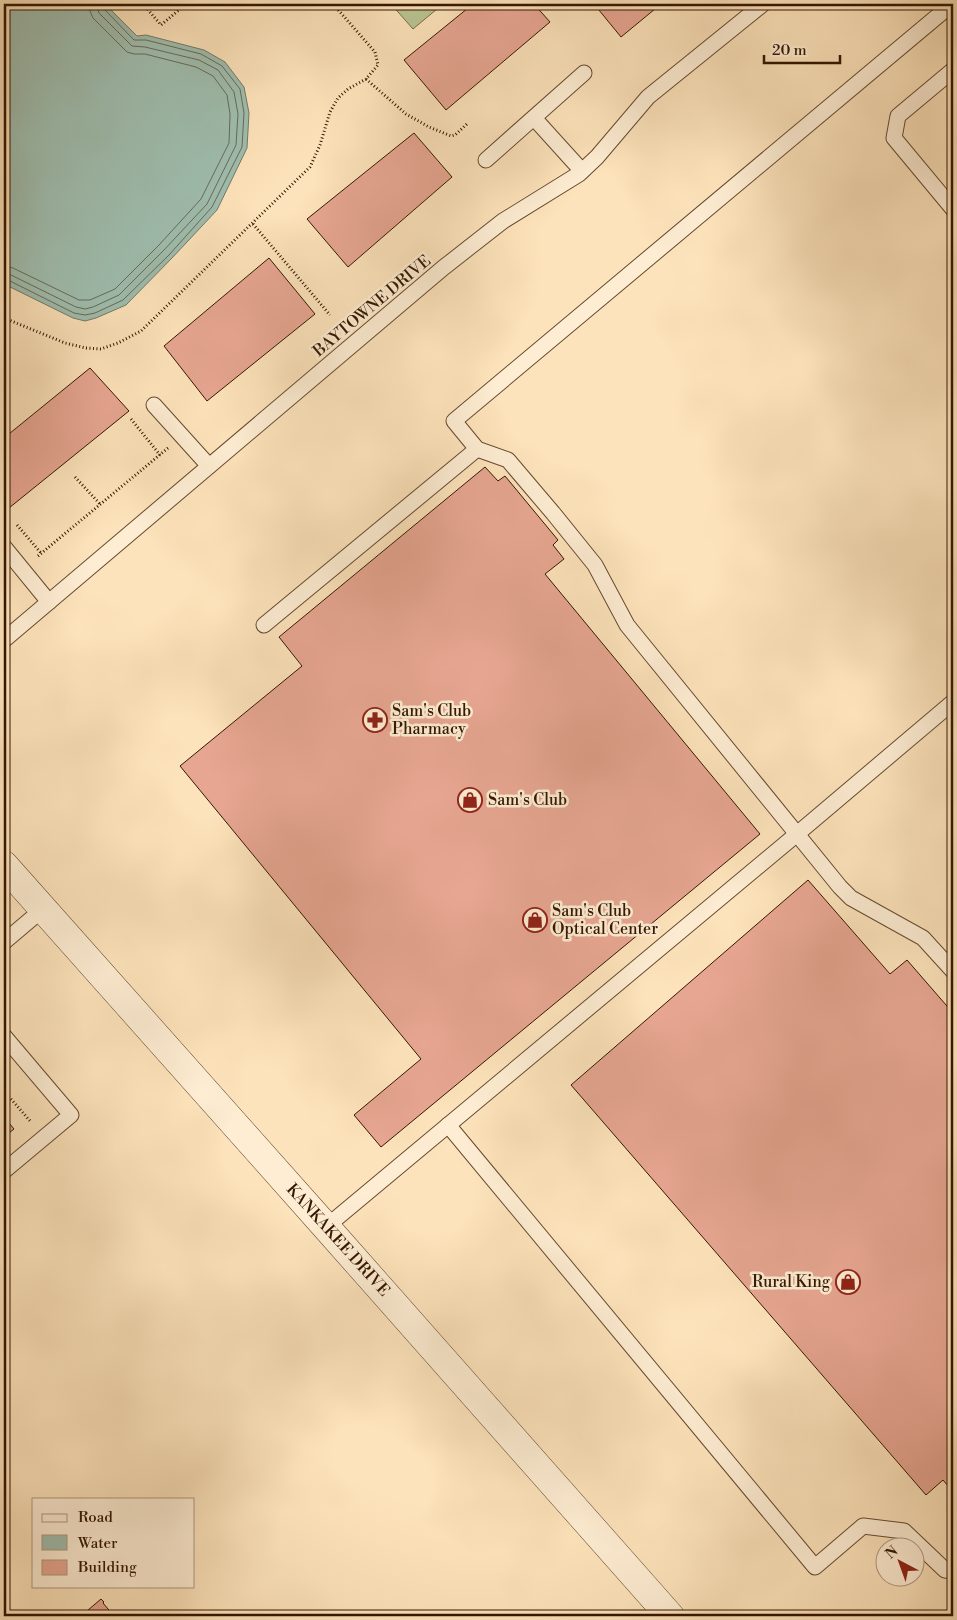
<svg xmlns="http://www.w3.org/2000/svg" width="957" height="1620" font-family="'Libre Bodoni',serif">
  <rect width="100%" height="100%" fill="#fde3bb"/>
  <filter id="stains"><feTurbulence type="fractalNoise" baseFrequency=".004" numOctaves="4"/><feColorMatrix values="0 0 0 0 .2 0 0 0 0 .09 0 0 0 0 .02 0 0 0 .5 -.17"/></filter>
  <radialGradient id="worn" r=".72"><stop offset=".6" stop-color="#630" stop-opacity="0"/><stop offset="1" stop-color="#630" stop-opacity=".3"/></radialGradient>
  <!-- green -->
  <path fill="#bac594" stroke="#776e4a" d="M391 4H443L413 29Z"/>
  <!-- water -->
  <path fill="#9fbeaf" stroke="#747b69" d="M4 4H105L137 36 146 35 204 50 225 62 244 87 249 113 247 148 217 210 172 258 126 305 96 318 85 321 73 318 4 284Z"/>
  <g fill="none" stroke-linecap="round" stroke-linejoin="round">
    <!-- shore -->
    <g stroke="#6a6a58" stroke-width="1">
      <path d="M4 266 13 268 79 300H90L115 289 159 245 201 199 229 143 230 114 227 95 213 76 196 67 145 54H134L127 52 93 18 90 11 88 4"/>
      <path d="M4 274 11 275 76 307 85 309 93 307 119 295 164 250 207 204 236 145 238 114 234 92 218 70 199 60 145 47 132 46 99 13 96 4"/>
      <path d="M4 280H8L74 313 85 315 95 313 123 300 169 255 212 207 242 147 244 113 240 89 222 66 201 54 146 40H134L104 9 102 4"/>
    </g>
  </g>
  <!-- building -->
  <g fill="#e7a692" stroke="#341700">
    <path d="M473 4H534L550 22 446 110 404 60Z"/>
    <path d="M594 4H661L621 37Z"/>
    <path d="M414 133 452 177 348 267 307 219Z"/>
    <path d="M269 258 315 314 207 401 164 346Z"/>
    <path d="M90 368 129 411 9 508 4 502V438Z"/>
    <path d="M485 467 498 481 505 476 558 540 553 545 564 559 545 574 760 834 381 1147 354 1115 421 1059 180 766 302 666 279 637Z"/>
    <path d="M808 880 890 974 907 960 953 1013V1492L943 1480 926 1495 571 1085Z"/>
    <path d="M4 1117 14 1129 4 1137Z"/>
    <path d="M101 1599 104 1602 103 1603 114 1616H81Z"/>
  </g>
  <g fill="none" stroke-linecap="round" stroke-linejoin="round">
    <defs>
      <g id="service">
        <path d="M952 4 454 421 477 449 508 460 553 513 595 565 627 625 840 887 851 898 923 938 953 971"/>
        <path d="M953 70 898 116 894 138 953 209"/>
        <path d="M534 118 582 171"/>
        <path d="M486 160 584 73"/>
        <path d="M154 405 209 466"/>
        <path d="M4 547 49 602"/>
        <path d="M264 625 477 449"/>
        <path d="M4 640 443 268 503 221 579 174 597 157 648 97 763 4"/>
        <path d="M4 942 43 909"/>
        <path d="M4 1036 71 1115 4 1171"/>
        <path d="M448 1125 815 1567 863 1526 904 1531 945 1570 953 1571"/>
        <path d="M326 1227 797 834 953 702"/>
      </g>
      <path id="minor" d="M4 865 326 1227 670 1616"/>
    </defs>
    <!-- service casing -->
    <use href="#service" stroke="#664a2f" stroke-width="17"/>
    <!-- minor casing -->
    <use href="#minor" stroke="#664a2f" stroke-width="29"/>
    <!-- path -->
    <g stroke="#341700" stroke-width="3" stroke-dasharray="1 2.5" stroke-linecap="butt">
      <path d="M143 4 161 25 186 4"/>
      <path d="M366 79 406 114 429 127 451 136 455 135 468 123"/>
      <path d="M253 224 330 315"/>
      <path d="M4 318 65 343 86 348 101 349 118 343 141 331 310 167 320 145 330 112 338 98 348 89 366 79 378 65 375 52 333 4"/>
      <path d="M131 419 160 455"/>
      <path d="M75 477 100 504"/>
      <path d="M17 525 41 553"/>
      <path d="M38 556 168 448"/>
      <path d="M4 1091 31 1122"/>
    </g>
    <!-- service -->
    <use href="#service" stroke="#feedd3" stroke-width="15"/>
    <!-- minor -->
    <use href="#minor" stroke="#feedd3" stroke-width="28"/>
  </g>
  <!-- icons -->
  <defs>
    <symbol id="pharmacy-ring" viewBox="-11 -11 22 22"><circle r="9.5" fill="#feedd3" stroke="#8f2418" stroke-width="1.5"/><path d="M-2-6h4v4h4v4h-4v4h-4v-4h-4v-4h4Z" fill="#8f2418"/></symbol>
    <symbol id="shop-ring" viewBox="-11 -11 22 22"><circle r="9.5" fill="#feedd3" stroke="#8f2418" stroke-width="1.5"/><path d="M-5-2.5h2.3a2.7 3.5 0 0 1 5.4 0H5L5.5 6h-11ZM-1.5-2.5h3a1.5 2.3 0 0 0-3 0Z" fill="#8f2418"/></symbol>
  </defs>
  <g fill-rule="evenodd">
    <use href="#pharmacy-ring" x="361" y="706" width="28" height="28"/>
    <use href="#shop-ring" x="456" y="786" width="28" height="28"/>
    <use href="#shop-ring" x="521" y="906" width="28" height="28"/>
    <use href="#shop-ring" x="834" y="1268" width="28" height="28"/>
  </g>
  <g text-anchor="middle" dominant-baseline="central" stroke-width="5" stroke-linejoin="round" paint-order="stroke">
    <!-- street labels -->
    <g font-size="16" fill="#341700" stroke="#feedd3">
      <text transform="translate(372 306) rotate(-40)">BAYTOWNE DRIVE</text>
      <text transform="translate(338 1240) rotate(48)">KANKAKEE DRIVE</text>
    </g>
    <!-- poi labels -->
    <g font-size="16" fill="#341700" stroke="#feedd3" text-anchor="start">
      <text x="392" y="711">Sam's Club<tspan x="392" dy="18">Pharmacy</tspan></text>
      <text x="488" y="800">Sam's Club</text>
      <text x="552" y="911">Sam's Club<tspan x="552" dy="18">Optical Center</tspan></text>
      <text x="830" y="1282" text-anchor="end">Rural King</text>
    </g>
  </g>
  <!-- margin -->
  <rect width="957" height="1620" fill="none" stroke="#fde3bb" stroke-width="20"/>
  <rect x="5" y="5" width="947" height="1610" fill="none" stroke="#341700" stroke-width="2.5"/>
  <rect x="10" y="10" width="937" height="1600" fill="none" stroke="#341700"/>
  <!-- legend -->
  <rect x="32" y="1498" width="162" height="90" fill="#feedd3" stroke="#ad977f"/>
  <rect x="42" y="1514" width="25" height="8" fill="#feedd3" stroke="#ad977f"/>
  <text x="78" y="1522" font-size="15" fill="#341700">Road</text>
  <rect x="42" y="1535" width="25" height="15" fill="#9fbeaf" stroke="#ad977f"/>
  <text x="78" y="1548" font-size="15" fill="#341700">Water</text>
  <rect x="42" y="1560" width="25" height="15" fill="#e7a692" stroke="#ad977f"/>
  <text x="78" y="1572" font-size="15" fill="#341700">Building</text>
  <!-- north arrow -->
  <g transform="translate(900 1562) rotate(319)"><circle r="24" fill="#feedd3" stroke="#ad977f"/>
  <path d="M0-4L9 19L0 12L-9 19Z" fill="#8f2418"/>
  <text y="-8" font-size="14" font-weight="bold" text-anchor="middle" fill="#341700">N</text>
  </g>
  <!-- scale -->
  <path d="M764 55v8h76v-8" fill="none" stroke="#341700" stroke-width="2.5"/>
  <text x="772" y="55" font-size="15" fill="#341700" stroke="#feedd3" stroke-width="4" paint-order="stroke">20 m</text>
  <rect width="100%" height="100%" filter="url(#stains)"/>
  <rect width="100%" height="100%" fill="url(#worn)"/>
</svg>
